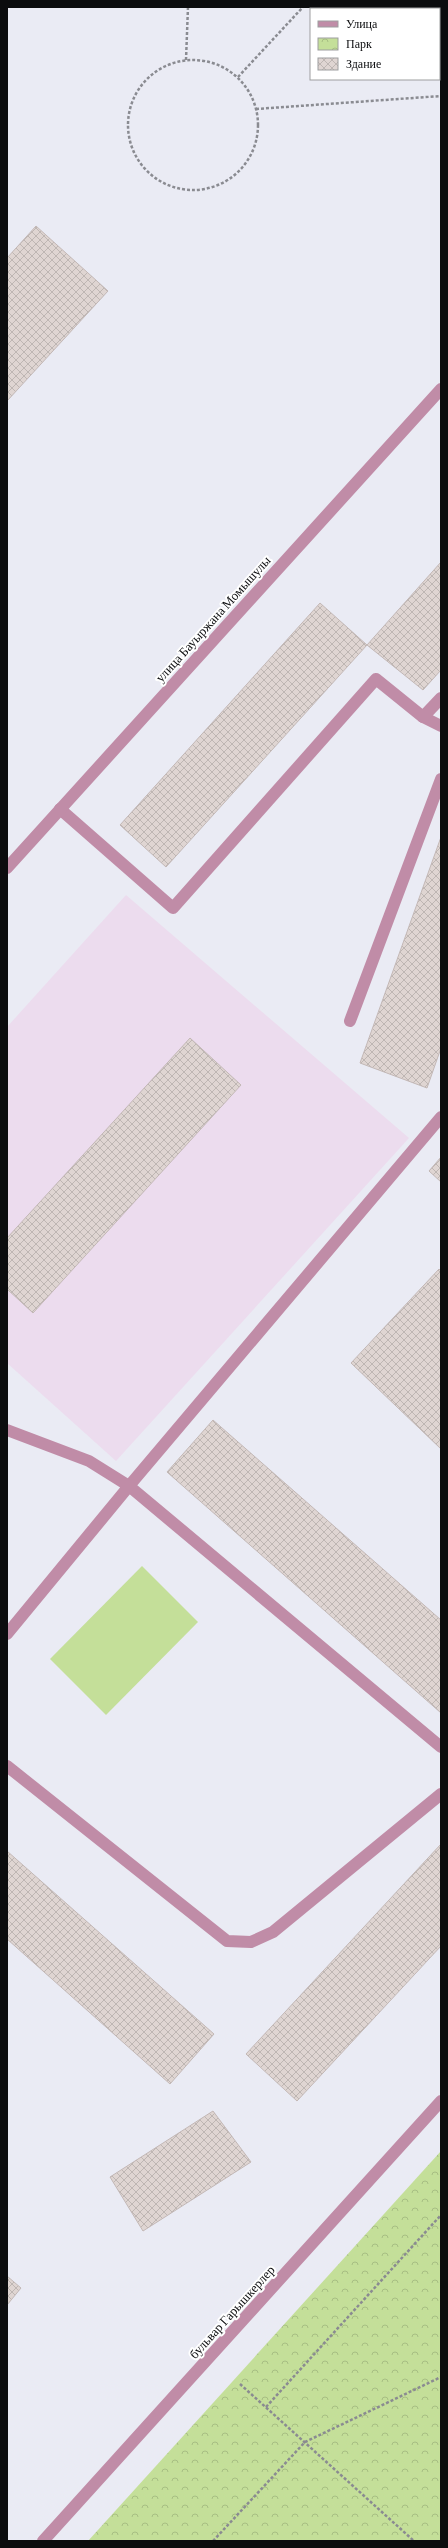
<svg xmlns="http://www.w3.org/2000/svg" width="448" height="2548" font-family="'Crimson Pro',serif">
  <defs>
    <pattern id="park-crowns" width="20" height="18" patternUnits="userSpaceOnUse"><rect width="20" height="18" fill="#c4df99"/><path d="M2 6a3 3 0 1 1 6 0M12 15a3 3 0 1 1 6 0" fill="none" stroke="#a7be83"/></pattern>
    <pattern id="building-cross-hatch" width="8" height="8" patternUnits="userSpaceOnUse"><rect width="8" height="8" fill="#dfd5d2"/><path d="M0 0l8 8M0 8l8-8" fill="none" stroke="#beb6b3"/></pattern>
  </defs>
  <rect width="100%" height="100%" fill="#eaebf4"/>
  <!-- education -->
  <path fill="#ecdcee" d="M126 895 409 1138 116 1461 7 1363V1027Z"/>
  <!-- park -->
  <path fill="url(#park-crowns)" d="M441 2151V2541H88Z"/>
  <!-- garden -->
  <path fill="#c4df99" d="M142 1566 198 1622 106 1715 50 1659Z"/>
  <!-- building -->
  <g fill="url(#building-cross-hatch)" stroke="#c3b8b6">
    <path d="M36 226 108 291 7 401V258Z"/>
    <path d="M441 562V670L423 690 367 645Z"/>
    <path d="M320 603 367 645 166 867 120 825Z"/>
    <path d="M441 837V1048L427 1088 360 1063Z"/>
    <path d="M190 1038 241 1085 33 1313 7 1289V1238Z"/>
    <path d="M441 1157V1182L429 1171Z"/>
    <path d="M439 1269 441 1271V1449L351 1363Z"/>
    <path d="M213 1420 441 1620V1713L167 1472Z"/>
    <path d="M441 1844V1946L297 2101 246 2054Z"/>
    <path d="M7 1851 214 2034 170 2084 7 1939Z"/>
    <path d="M213 2111 251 2162 143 2231 110 2177Z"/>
    <path d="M7 2276 21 2288 7 2305Z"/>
  </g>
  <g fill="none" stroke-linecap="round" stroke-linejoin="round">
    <!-- path -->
    <g stroke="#8a8b91" stroke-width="2.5" stroke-dasharray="3 2" stroke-linecap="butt">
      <path d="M186 60 188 7"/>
      <circle cx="193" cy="125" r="65"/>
      <path d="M238 77 303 7"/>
      <path d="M256 109 441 96"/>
      <path d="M240 2384 414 2541"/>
      <path d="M266 2407 441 2215"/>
      <path d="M213 2541 305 2442 441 2377"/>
    </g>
    <!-- minor -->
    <g stroke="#c08ca7" stroke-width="12">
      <path d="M423 717 441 726"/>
      <path d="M60 809 173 908 376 679 423 717 441 698"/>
      <path d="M7 868 441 389"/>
      <path d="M350 1021 441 779"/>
      <path d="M441 1117 129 1486 441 1747"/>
      <path d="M7 1430 89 1461 129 1486 7 1634"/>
      <path d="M7 1766 227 1941 251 1942 273 1932 441 1794"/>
      <path d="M43 2541 441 2101"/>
    </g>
  </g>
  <g text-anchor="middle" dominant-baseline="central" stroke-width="4" stroke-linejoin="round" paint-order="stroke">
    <!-- street labels -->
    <g font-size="13" fill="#0b0c0e" stroke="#fff">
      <text transform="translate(213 619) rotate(-48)">улица Бауыржана Момышулы</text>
      <text transform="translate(232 2312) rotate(-48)">бульвар Гарышкерлер</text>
    </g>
  </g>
  <!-- border -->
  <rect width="448" height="2548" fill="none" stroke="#0b0c0e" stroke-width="16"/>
  <!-- legend -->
  <rect x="310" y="8" width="130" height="72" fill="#ffffff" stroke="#9d9e9f"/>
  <rect x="318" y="21" width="20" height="6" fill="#c08ca7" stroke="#9d9e9f"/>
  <text x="346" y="28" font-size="12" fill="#0b0c0e">Улица</text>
  <rect x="318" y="38" width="20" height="12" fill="url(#park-crowns)" stroke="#9d9e9f"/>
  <text x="346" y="48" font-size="12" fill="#0b0c0e">Парк</text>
  <rect x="318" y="58" width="20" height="12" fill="url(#building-cross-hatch)" stroke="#9d9e9f"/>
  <text x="346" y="68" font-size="12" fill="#0b0c0e">Здание</text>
</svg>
